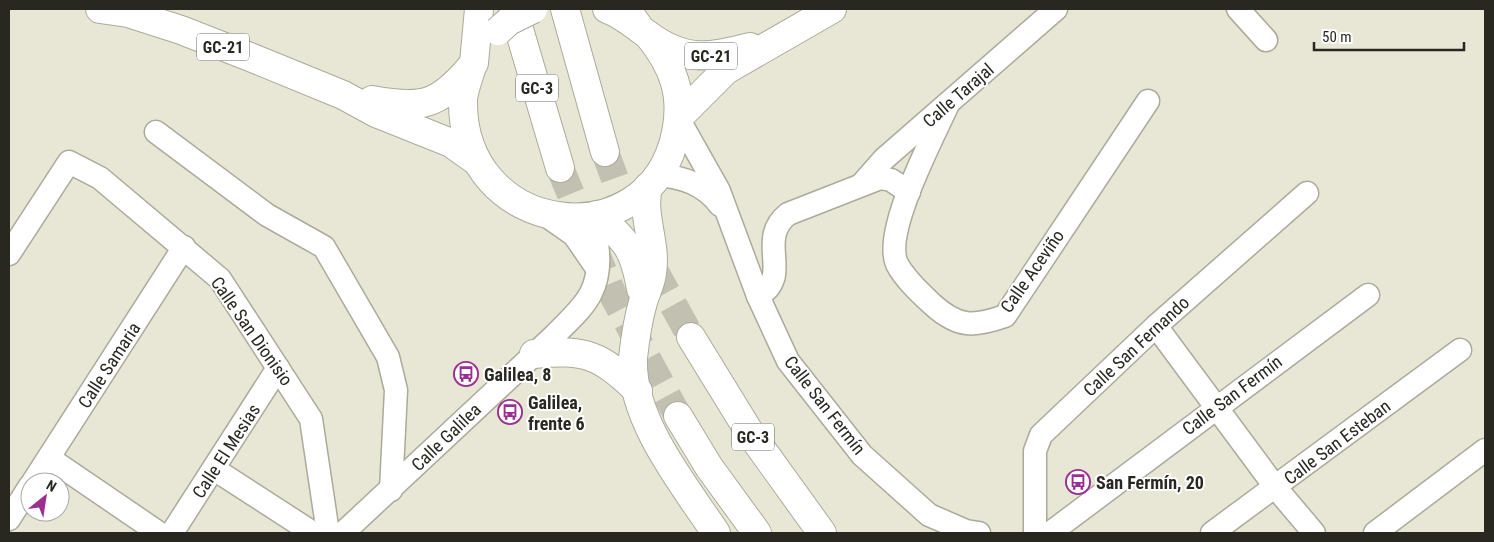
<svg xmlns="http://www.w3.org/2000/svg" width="1494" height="542" font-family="'Roboto Condensed',sans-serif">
  <rect width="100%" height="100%" fill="#e8e7d5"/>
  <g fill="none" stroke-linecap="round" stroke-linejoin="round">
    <!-- highway-tunnel -->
    <g stroke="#c2c1b1" stroke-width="28" stroke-dasharray="28 14" stroke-linecap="butt">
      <path d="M605 152 638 241 691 337"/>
      <path d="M560 168 613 295 678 416"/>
    </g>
    <defs>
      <g id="street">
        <path d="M1238 9 1266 40"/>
        <path d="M948 104C934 136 882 232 897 264 905 279 920 293 932 304 958 328 974 327 1005 316L1148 101"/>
        <path d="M679 120 719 191 758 296 788 361 862 455 929 515 966 531 979 533"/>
        <path d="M156 132 267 215 324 247 388 357 396 390 391 490"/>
        <path d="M658 175C683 177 704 184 720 205"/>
        <path d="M862 184 884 159 1056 9"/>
        <path d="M544 214 574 235 596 267"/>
        <path d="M9 254 69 162 100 178 220 279 311 419 328 533"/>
        <path d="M758 296C794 276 755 240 788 214L880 178 891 180 909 192"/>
        <path d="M1156 326 1276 488 1314 533"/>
        <path d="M49 458 159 533"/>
        <path d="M214 469 313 533"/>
        <path d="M33 482 184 247"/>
        <path d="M9 519 30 486"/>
        <path d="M172 533 278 368"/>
        <path d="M343 533 555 335C567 322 583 309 591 293 603 269 598 241 591 216"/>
        <path d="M1035 533V451L1041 435 1156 326 1307 193"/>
        <path d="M1050 533 1368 295"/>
        <path d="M1212 533 1460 350"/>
        <path d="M1375 533 1485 450"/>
      </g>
      <g id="secondary">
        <path d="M648 187C641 216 657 244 652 273 651 283 646 292 643 302 638 320 635 339 633 358 630 419 684 485 716 533"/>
        <path d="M597 215C627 242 634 248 641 289"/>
        <path d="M534 354C587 349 600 355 638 391"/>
      </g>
      <g id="primary">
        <path d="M100 9 128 13 181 30 250 57 343 95 376 113 451 143 475 160"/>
        <path d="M607 9C623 15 634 25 648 35 685 62 708 58 750 47"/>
        <path d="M472 66C469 77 464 89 463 99 460 237 649 262 676 133 684 94 673 66 649 36"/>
        <path d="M372 100C421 109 438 106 470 68"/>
        <path d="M680 116 726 70 832 9"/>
      </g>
      <g id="highway">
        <path d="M513 9 560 168"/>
        <path d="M565 9 605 152"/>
        <path d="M626 9 639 27"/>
        <path d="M474 63 479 9"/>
        <path d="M691 337 750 433 822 533"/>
        <path d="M678 416 709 467 757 533"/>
      </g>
    </defs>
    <!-- street casing -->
    <use href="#street" stroke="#acaa9a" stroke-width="25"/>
    <!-- secondary casing -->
    <use href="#secondary" stroke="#acaa9a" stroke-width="30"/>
    <!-- primary casing -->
    <use href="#primary" stroke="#acaa9a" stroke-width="30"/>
    <!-- highway casing -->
    <use href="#highway" stroke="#acaa9a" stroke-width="30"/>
    <!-- street -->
    <use href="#street" stroke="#fff" stroke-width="22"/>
    <!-- secondary -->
    <use href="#secondary" stroke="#fff" stroke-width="28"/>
    <!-- primary -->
    <use href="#primary" stroke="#fff" stroke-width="28"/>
    <!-- highway -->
    <use href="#highway" stroke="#fff" stroke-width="28"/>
    <defs>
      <path id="primary-bridge" d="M498 31 509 21 533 9"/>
    </defs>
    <!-- primary-bridge casing -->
    <use href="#primary-bridge" stroke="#acaa9a" stroke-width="30" stroke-linecap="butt"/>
    <!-- primary-bridge -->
    <use href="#primary-bridge" stroke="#fff" stroke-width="28"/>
  </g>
  <!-- icons -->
  <defs>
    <symbol id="bus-ring" viewBox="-11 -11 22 22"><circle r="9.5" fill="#fff" stroke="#9a2f91" stroke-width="1.5"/><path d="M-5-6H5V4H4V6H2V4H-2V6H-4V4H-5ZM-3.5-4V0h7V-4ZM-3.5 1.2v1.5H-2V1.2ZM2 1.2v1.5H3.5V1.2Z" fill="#9a2f91"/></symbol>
  </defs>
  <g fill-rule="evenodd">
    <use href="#bus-ring" x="452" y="360" width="28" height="28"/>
    <use href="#bus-ring" x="496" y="398" width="28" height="28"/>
    <use href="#bus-ring" x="1064" y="468" width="28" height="28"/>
  </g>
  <g text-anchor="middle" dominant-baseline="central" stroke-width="4" stroke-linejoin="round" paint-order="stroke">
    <!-- shield labels -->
    <g fill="#fff" stroke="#686863" stroke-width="1">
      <rect x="197" y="33.5" width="52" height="27" rx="4"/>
      <rect x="685" y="42.5" width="52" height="27" rx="4"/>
      <rect x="516" y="74.5" width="42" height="27" rx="4"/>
      <rect x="732" y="423.5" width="42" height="27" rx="4"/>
    </g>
    <g font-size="16" font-weight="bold" fill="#282720">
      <text x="223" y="47">GC-21</text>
      <text x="711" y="56">GC-21</text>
      <text x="537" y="88">GC-3</text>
      <text x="753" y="437">GC-3</text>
    </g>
    <!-- street labels -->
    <g font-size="18" fill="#282720" stroke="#fff">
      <text transform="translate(958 95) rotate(-41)">Calle Tarajal</text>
      <text transform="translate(1032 271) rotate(-55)">Calle Aceviño</text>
      <text transform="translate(252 331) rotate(55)">Calle San Dionisio</text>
      <text transform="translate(1136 346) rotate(-43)">Calle San Fernando</text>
      <text transform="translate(109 365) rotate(-57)">Calle Samaria</text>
      <text transform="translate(1232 395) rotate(-37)">Calle San Fermín</text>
      <text transform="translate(825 405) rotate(52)">Calle San Fermín</text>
      <text transform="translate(446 437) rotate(-44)">Calle Galilea</text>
      <text transform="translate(1337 442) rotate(-37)">Calle San Esteban</text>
      <text transform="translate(226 451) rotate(-57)">Calle El Mesias</text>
    </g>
    <!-- poi labels -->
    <g font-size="18" font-weight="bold" fill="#282720" stroke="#fff" text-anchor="start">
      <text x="484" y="374">Galilea, 8</text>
      <text x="528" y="402">Galilea,<tspan x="528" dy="21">frente 6</tspan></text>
      <text x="1096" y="482">San Fermín, 20</text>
    </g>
  </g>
  <!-- border -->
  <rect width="1494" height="542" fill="none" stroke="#282720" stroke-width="20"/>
  <!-- north arrow -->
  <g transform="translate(45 497) rotate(30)"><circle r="24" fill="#ffffff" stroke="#a9a9a6"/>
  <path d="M0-4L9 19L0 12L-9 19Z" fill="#9a2f91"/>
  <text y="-8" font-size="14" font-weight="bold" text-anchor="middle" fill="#282720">N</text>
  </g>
  <!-- scale -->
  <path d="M1314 42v8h150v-8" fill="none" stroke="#282720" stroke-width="2.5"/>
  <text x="1322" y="42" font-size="15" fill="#282720" stroke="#ffffff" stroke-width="4" paint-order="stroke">50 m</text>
</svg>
